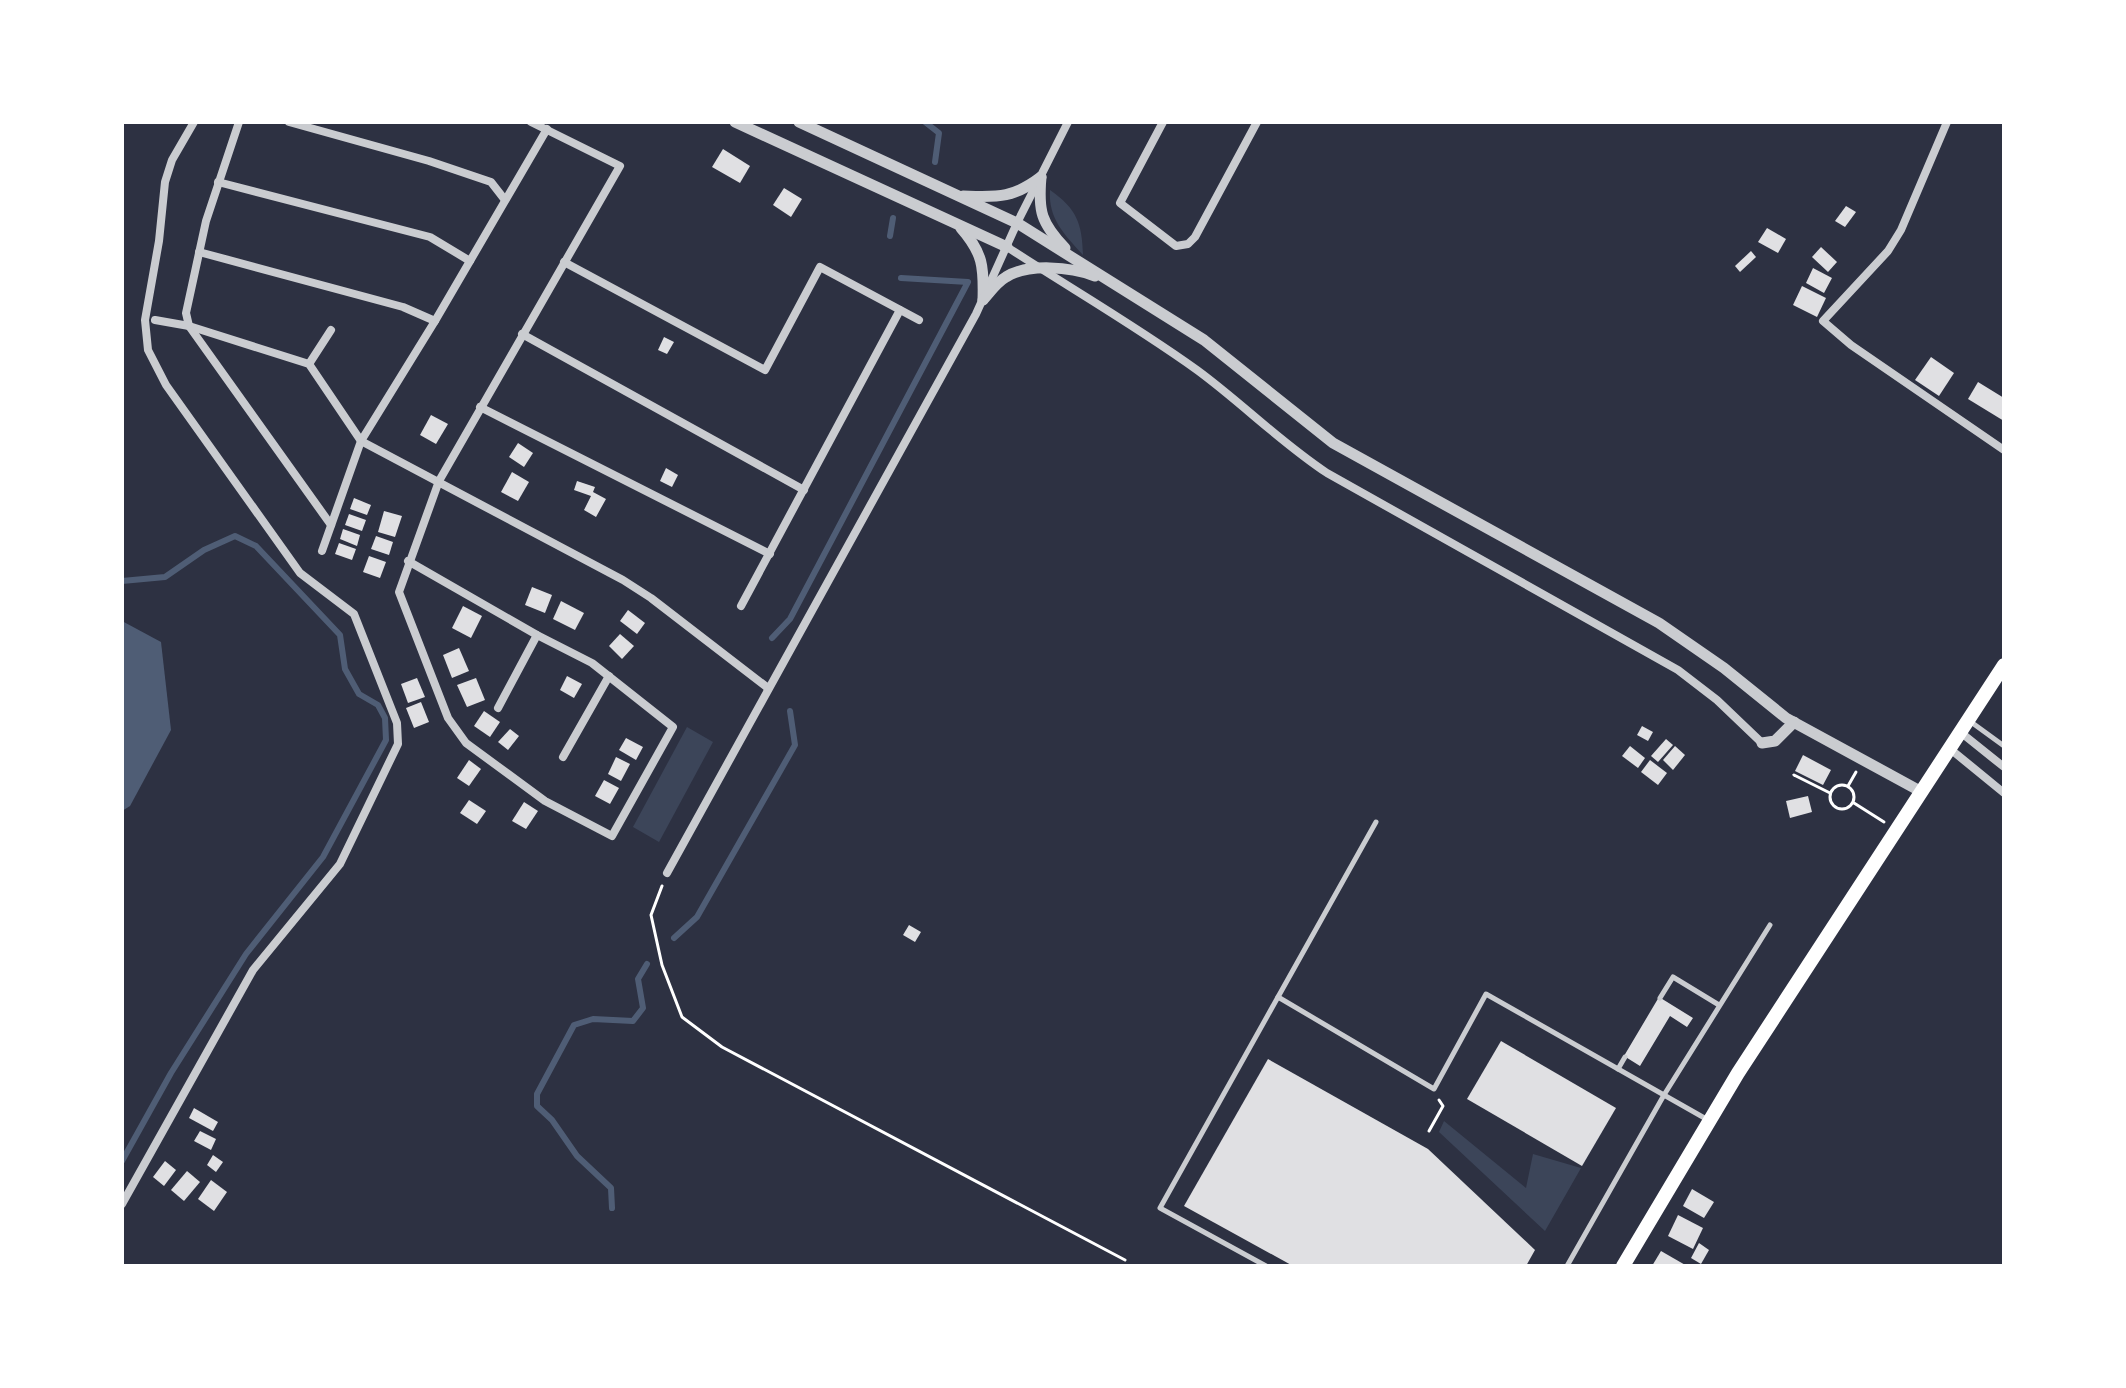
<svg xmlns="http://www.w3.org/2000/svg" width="2126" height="1388" font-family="Cabin,sans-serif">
  <rect width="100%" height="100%" fill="#2d3142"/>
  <!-- green -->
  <g fill="#3c4559">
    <path d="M1050 190C1077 209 1082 223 1083 255 1065 235 1048 219 1050 190Z"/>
    <path d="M687 727 713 742 659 842 633 827Z"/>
    <path d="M1444 1121 1526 1188 1533 1154 1581 1168 1545 1231 1439 1132Z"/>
  </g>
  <!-- water -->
  <path fill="#4f5d75" d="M122 621 161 642 171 730 130 806 122 811Z"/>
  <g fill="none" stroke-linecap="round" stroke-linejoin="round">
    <!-- stream -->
    <g stroke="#4f5d75" stroke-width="6">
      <path d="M925 122 939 133 935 162"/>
      <path d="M890 236 893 218"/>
      <path d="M122 581 165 577 204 550 235 536 256 546 340 635 345 669 359 694 378 705 385 718 386 740 323 857 246 954 171 1073 122 1161"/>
      <path d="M772 638 790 619 968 282 901 278"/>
      <path d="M674 938 697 917 795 745 790 711"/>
      <path d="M612 1208 611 1188 577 1156 552 1120 537 1106V1094L574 1025 593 1019 633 1021 643 1008 638 979 647 964"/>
    </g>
  </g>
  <!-- building -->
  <g fill="#e0e0e3">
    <path d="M723 149 750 166 740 183 712 167Z"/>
    <path d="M784 188 802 199 791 217 773 205Z"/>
    <path d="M1846 206 1856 212 1845 227 1835 221Z"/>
    <path d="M1767 228 1786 239 1778 253 1758 242Z"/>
    <path d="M1821 247 1837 262 1828 272 1812 257Z"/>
    <path d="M1751 251 1756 257 1740 272 1735 266Z"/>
    <path d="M1813 268 1832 278 1824 293 1806 283Z"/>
    <path d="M1802 286 1826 298 1817 317 1793 305Z"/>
    <path d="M664 337 674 342 667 354 658 350Z"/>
    <path d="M1931 357 1954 373 1939 396 1915 380Z"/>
    <path d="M1978 382 2004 398V421L1968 399Z"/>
    <path d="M431 415 448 424 436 444 420 435Z"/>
    <path d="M518 443 533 453 524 467 509 457Z"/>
    <path d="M666 468 678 475 672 487 660 481Z"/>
    <path d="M512 472 529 482 518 501 501 492Z"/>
    <path d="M577 481 595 487 593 492 606 499 596 517 584 510 591 496 574 490Z"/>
    <path d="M354 498 371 505 367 515 350 509Z"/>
    <path d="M384 511 402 516 395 537 378 532Z"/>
    <path d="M349 514 366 520 362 531 345 525Z"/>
    <path d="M343 529 360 535 357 546 340 539Z"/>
    <path d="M376 536 393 542 389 555 371 549Z"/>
    <path d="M339 543 356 549 352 560 335 554Z"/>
    <path d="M369 556 386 562 380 578 363 572Z"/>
    <path d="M532 587 552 595 545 613 525 605Z"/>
    <path d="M561 601 584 613 575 630 553 619Z"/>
    <path d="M463 606 482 616 471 638 452 628Z"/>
    <path d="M628 610 645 623 637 634 620 621Z"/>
    <path d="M620 634 634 646 622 659 609 646Z"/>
    <path d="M459 648 469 671 452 678 443 655Z"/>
    <path d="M567 676 582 684 574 698 560 690Z"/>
    <path d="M417 678 425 697 408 703 401 684Z"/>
    <path d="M476 678 485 700 467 707 457 685Z"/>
    <path d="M421 702 429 722 414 728 406 708Z"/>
    <path d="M484 711 500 722 490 737 474 726Z"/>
    <path d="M1642 726 1653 732 1648 741 1637 735Z"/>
    <path d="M510 729 519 736 508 750 498 742Z"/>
    <path d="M626 738 643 747 636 760 619 750Z"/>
    <path d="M1666 739 1673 745 1658 762 1651 756Z"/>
    <path d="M1630 746 1645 758 1638 768 1622 756Z"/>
    <path d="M1675 746 1685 755 1673 770 1663 760Z"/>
    <path d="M1803 755 1831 770 1823 785 1795 771Z"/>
    <path d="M616 757 630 764 621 781 608 774Z"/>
    <path d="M469 760 481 769 469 786 457 778Z"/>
    <path d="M1650 760 1667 773 1658 785 1641 772Z"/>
    <path d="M604 780 619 788 610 804 595 796Z"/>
    <path d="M1808 796 1812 812 1790 818 1786 801Z"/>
    <path d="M469 800 486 811 477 824 460 813Z"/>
    <path d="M524 802 538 811 526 829 512 821Z"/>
    <path d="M909 925 921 932 915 942 903 935Z"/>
    <path d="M1659 997 1693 1018 1687 1027 1670 1016 1640 1066 1624 1056Z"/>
    <path d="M1501 1041 1616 1108 1582 1166 1467 1099Z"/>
    <path d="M1268 1059 1428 1149 1535 1250 1526 1266H1293L1184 1206Z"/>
    <path d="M194 1108 218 1122 213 1131 189 1118Z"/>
    <path d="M200 1131 216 1139 211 1150 194 1141Z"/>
    <path d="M213 1155 223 1162 216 1172 207 1165Z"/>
    <path d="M165 1161 176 1170 164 1186 153 1177Z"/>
    <path d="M187 1171 200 1182 184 1201 171 1190Z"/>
    <path d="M211 1180 227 1192 214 1211 198 1199Z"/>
    <path d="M1692 1189 1714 1202 1704 1218 1683 1206Z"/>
    <path d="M1678 1215 1703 1228 1693 1249 1668 1236Z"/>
    <path d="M1699 1243 1709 1250 1701 1264 1691 1258Z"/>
    <path d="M1661 1251 1687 1266H1652Z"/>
  </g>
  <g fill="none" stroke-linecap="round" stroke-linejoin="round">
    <!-- path -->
    <g stroke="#fff" stroke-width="3">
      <path d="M1794 775 1830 793"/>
      <circle cx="1842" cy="797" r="12"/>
      <path d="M1848 786 1856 772"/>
      <path d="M1854 803 1884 822"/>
      <path d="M662 886 651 915 662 965 682 1017 722 1047 1125 1260"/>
      <path d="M1429 1131 1443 1106 1439 1100"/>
    </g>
    <!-- service -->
    <g stroke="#caccd0" stroke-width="5">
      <path d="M1971 722 2004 746"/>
      <path d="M1278 997 1376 822"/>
      <path d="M1660 998 1673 977 1719 1005"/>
      <path d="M1618 1069 1625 1057"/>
      <path d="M1266 1266 1160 1208 1278 997 1434 1089 1486 994 1708 1120"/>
      <path d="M1567 1266 1664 1095 1770 925"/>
    </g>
    <!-- minor -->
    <g stroke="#caccd0" stroke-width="8">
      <path d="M239 122 206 221 186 313 189 326 331 525"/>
      <path d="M289 122 429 161 491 182 505 200"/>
      <path d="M1163 122 1120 203 1176 246 1188 244 1195 237 1257 122"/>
      <path d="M1947 122 1901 230 1888 251 1823 321 1851 345 2004 450"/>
      <path d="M218 182 430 237 470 261"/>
      <path d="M1007 247C1070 288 1136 326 1197 370 1242 403 1280 442 1327 473L1678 670 1717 700 1762 743"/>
      <path d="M199 252 403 307 435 321"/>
      <path d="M564 262 765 370 820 267 919 320"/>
      <path d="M155 320 189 326 309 364 361 441 623 580 651 598 768 688"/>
      <path d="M522 334 804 490"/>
      <path d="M309 364 331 330"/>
      <path d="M480 407 770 554"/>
      <path d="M322 551 361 441 435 321 547 129"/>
      <path d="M408 561 537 635 592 663 673 727 612 836 545 801 466 743 448 718 399 592 439 481 620 166 531 122"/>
      <path d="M741 606 900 310"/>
      <path d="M498 708 537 635"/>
      <path d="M1959 731 2004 767"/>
      <path d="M1949 748 2004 793"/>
      <path d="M563 757 609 676"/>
      <path d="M667 873 976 314 1017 223 1068 122"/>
      <path d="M122 1204 253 970 340 864 398 744 397 723 354 614 300 573 166 385 148 350 145 320 159 241 165 182 172 160 194 122"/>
    </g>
    <!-- tertiary -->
    <g stroke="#caccd0" stroke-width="11">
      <path d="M735 122 1007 247"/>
      <path d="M799 122 1017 223 1204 340 1333 443 1659 623 1724 668 1786 718 1920 791"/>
      <path d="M1041 177C1038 211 1041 223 1065 248"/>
      <path d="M963 196C997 197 1012 199 1041 177"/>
      <path d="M961 228C983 253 984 267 983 300"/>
      <path d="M983 300C990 292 997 282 1006 277 1028 263 1071 267 1095 276"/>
      <path d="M1762 743 1775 741 1794 722"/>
    </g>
    <!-- secondary -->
    <path stroke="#fff" stroke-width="14" d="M1623 1266 1738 1073 2004 665"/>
  </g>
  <!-- border -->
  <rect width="2126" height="1388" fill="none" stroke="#ffffff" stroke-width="248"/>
</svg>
